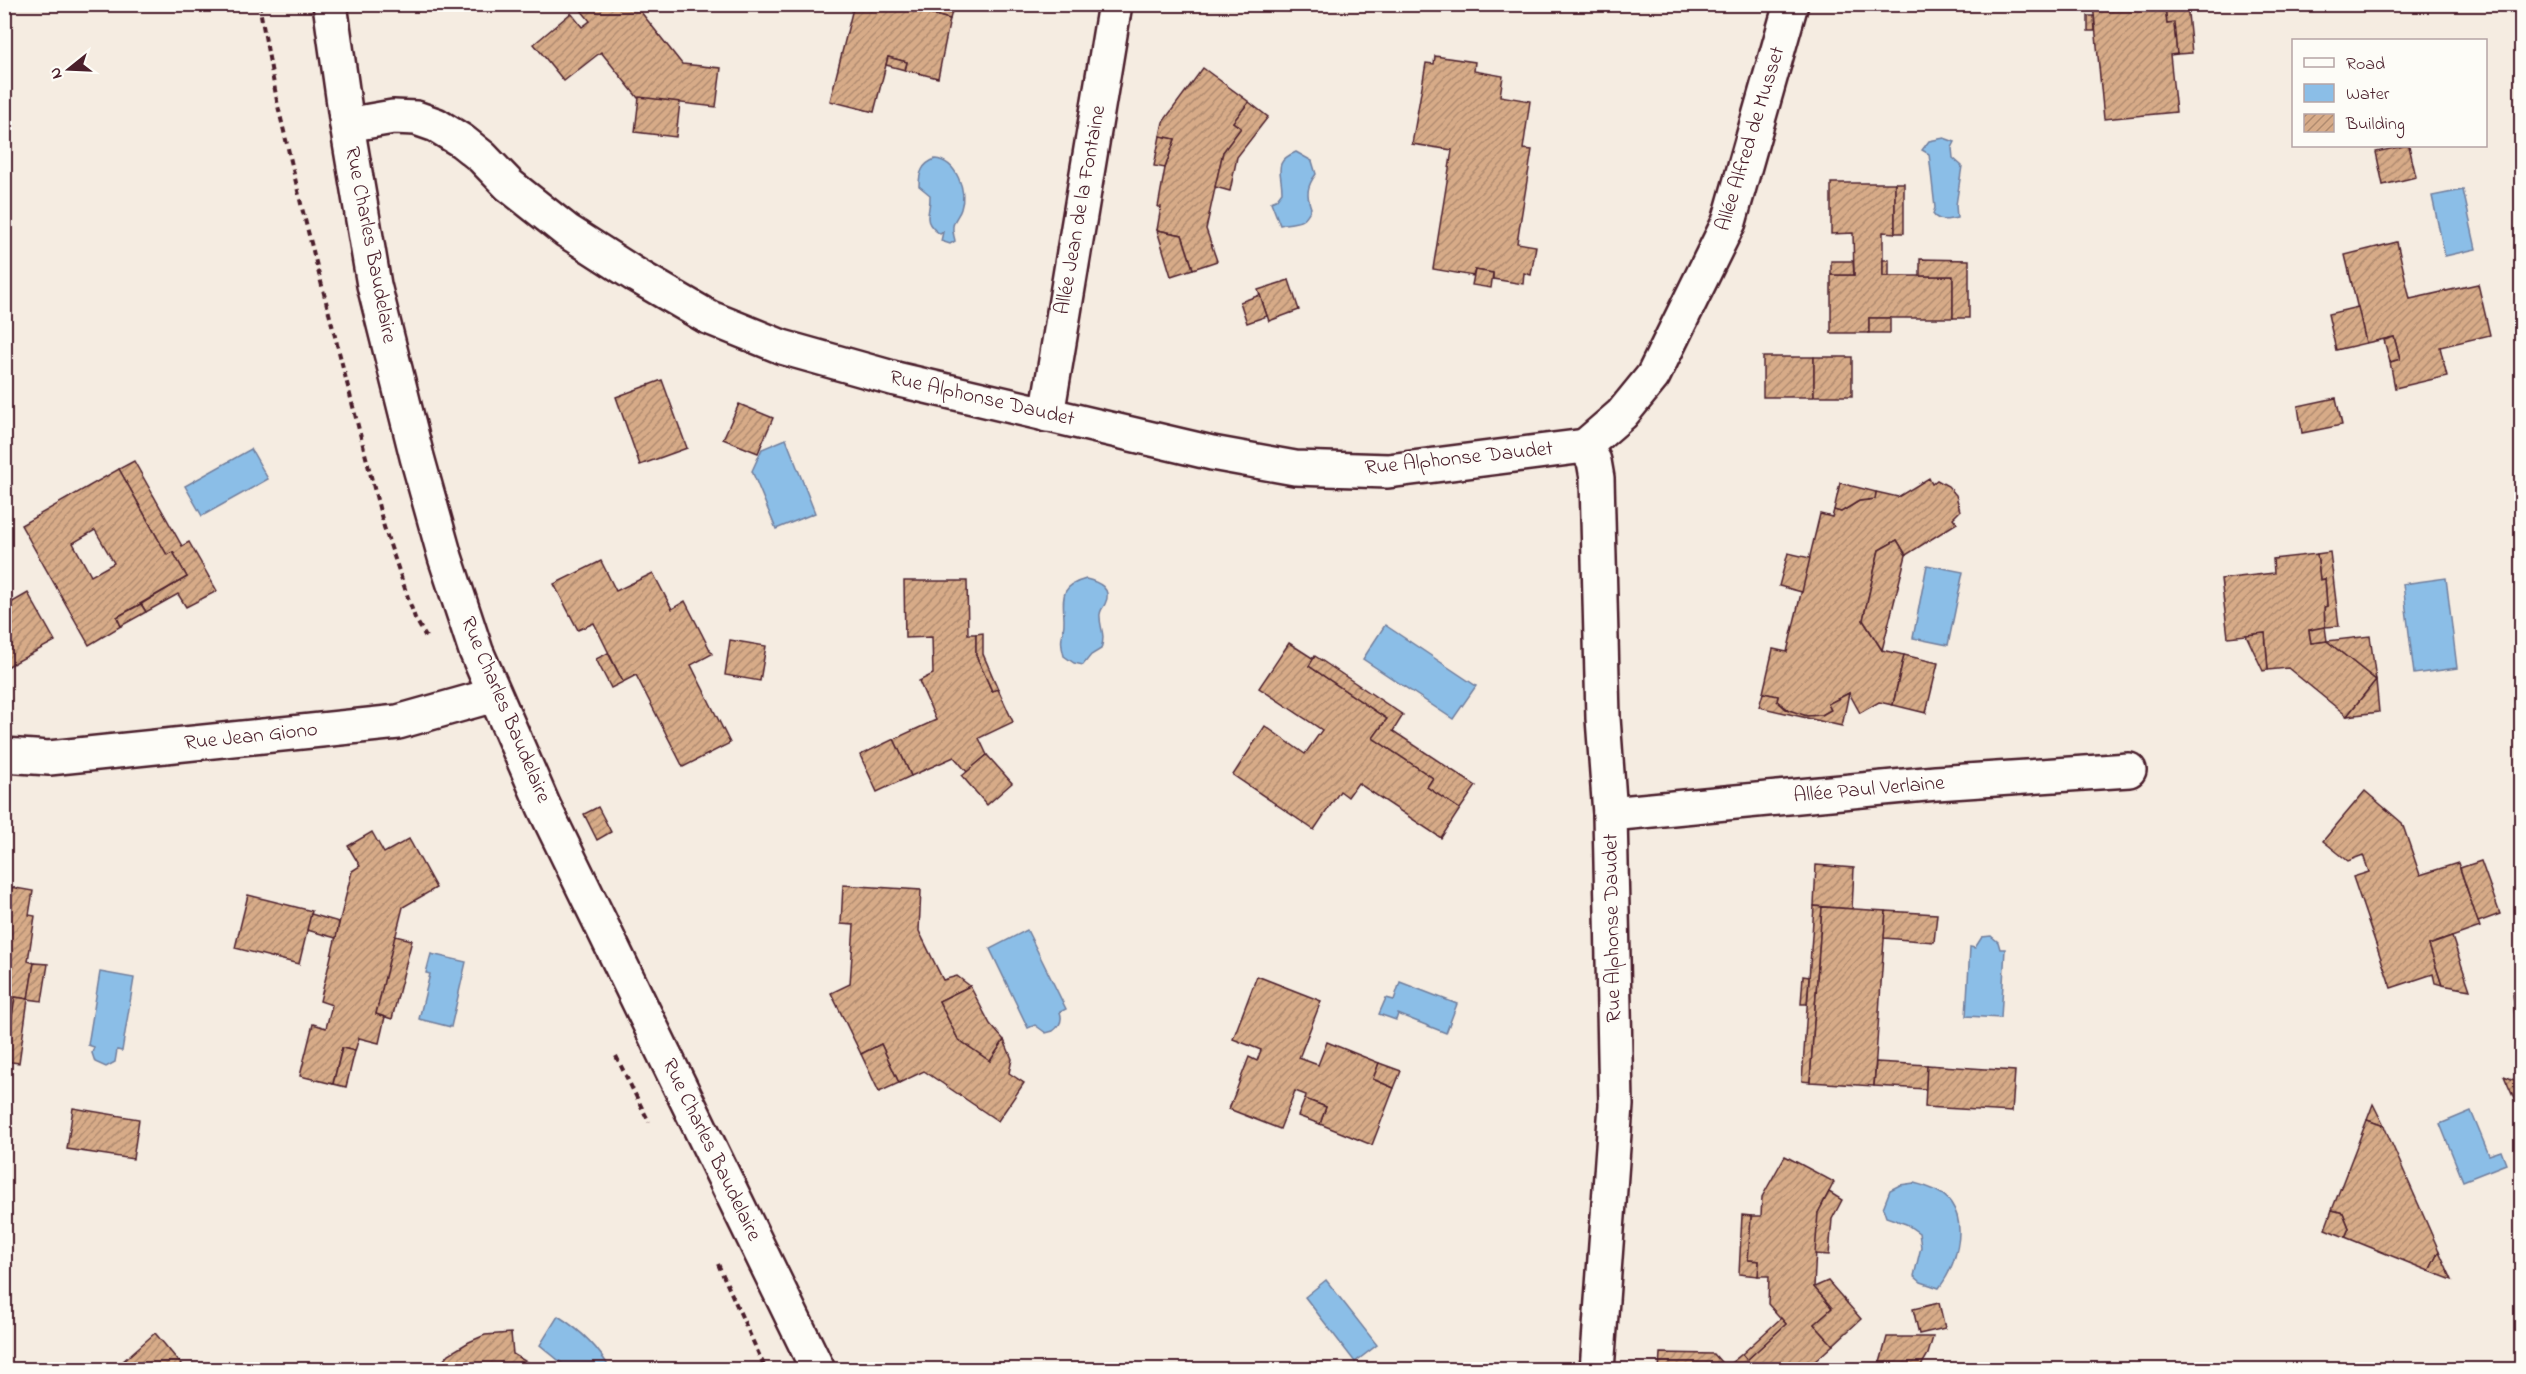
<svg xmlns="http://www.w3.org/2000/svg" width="2526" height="1374" font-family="'Indie Flower',sans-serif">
  <defs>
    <pattern id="building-hatch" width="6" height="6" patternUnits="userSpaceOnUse" patternTransform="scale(1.5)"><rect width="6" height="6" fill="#d7ab88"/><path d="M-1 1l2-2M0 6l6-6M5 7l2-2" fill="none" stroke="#b08b6f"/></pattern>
  </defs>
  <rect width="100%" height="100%" fill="#f5ece1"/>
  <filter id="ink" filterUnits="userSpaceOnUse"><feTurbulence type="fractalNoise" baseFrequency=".0167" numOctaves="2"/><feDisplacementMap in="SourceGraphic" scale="12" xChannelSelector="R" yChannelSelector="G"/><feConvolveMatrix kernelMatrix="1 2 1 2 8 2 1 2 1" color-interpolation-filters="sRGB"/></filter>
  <g filter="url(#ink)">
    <!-- water -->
    <g fill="#8bbee7" stroke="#717e9c" stroke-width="1.5">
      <path d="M1944 138 1955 142 1952 148 1953 158 1962 166 1956 205 1957 218C1948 220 1938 222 1933 214L1935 208 1929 154 1922 150 1929 141Z"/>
      <path d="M1296 152 1312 161 1316 174C1307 186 1306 194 1311 208 1303 226 1296 221 1280 225L1271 202 1276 200 1282 192C1282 172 1272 162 1296 152Z"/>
      <path d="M935 159C957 161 967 191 961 209 959 216 954 219 953 226 952 232 954 235 955 241L950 244 941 241 943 232 940 234C920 220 931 214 930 195L919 186C919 173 922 164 935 159Z"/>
      <path d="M2463 190 2476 249 2445 256 2432 196Z"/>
      <path d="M786 439 815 513 776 529 752 471 762 449Z"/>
      <path d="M251 449 268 479 202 516 185 486Z"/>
      <path d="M1927 565 1963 572 1948 645 1913 638Z"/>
      <path d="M2446 578 2457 668 2414 674 2403 584Z"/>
      <path d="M1086 579C1098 582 1113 588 1105 604 1103 608 1099 611 1100 617 1100 630 1106 633 1101 649L1091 655 1083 665 1074 663 1064 656C1058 636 1065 634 1064 619 1063 596 1060 586 1086 579Z"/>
      <path d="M1385 625 1476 686 1453 719 1363 659Z"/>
      <path d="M1027 930 1066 1009 1060 1012C1063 1020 1060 1026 1053 1031L1046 1033 1035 1025 1028 1028 990 949Z"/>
      <path d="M1991 936 1998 942 2000 949H2005L2001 1018 1966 1016 1970 947 1975 948 1982 937Z"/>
      <path d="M431 954 466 962 451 1027 419 1019 430 974 426 973Z"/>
      <path d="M100 972 134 978 122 1051 117 1050 115 1062 106 1067 95 1062 92 1053 94 1047 88 1045Z"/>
      <path d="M1400 982 1457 1004 1446 1033 1398 1014 1396 1020 1379 1014 1386 998 1394 1000Z"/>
      <path d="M2471 1111 2489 1155 2501 1151 2506 1164 2463 1181 2440 1124Z"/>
      <path d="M1914 1183C1926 1186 1944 1192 1951 1203 1968 1228 1955 1267 1939 1288L1921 1282 1914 1276 1921 1247 1919 1233 1906 1224 1886 1217 1883 1208 1890 1190 1900 1185Z"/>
      <path d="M1326 1280 1377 1345 1355 1362 1305 1297Z"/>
      <path d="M558 1316C580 1330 598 1346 610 1369H569L540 1345Z"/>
    </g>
    <!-- building -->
    <g fill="url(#building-hatch)" stroke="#4a1f2b" stroke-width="1.5" fill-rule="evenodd">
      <path d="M576 4H640L637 7 682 64 721 68 716 107 638 98 601 52 564 81 534 44 571 13 582 27 590 21Z"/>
      <path d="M854 4H926L932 14 950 19 938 78 905 70 907 62 888 57 874 112 830 101Z"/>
      <path d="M926 4H954L950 19 932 14Z"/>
      <path d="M2093 4H2165L2167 24 2174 23 2177 54 2170 55 2176 112 2104 119Z"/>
      <path d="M2165 4H2187L2192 53 2177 54 2174 23 2167 24Z"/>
      <path d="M2088 16H2094L2095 31H2088Z"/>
      <path d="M1435 56 1475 62 1474 71 1503 76 1500 96 1530 101 1523 149 1532 150 1517 243 1536 246 1531 275 1524 273 1523 284 1493 279V273L1475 270 1473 276 1433 269 1452 150 1412 144 1426 63 1434 64Z"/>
      <path d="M888 57 907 62 905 70 886 65Z"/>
      <path d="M1203 68 1249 102 1233 122 1241 128 1223 152 1206 229 1217 261 1193 269 1182 235 1157 230 1161 207H1158L1165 168 1175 139 1160 136 1163 122Z"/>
      <path d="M639 97 680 102 676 137 635 132Z"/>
      <path d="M1249 102 1268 117 1237 157 1230 191 1215 187 1223 152 1241 128 1233 122Z"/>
      <path d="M1160 136 1175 139 1165 168 1154 166Z"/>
      <path d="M2404 146H2409L2416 177 2383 185 2376 152Z"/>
      <path d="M1831 183H1895V233L1883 232V276H1953V318H1869V333H1831V275H1854L1853 233 1831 234Z"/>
      <rect x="1895" y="183" width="9" height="50"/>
      <path d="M1157 230 1182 235 1193 269 1171 276Z"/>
      <path d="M2397 242 2410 299 2478 284 2490 335 2440 347 2447 376 2395 388 2390 362 2400 359 2394 337 2366 343 2345 255Z"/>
      <path d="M1920 259 1969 260V318H1953V276H1920Z"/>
      <rect x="1883" y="260" width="6" height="16"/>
      <path d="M1831 261H1853L1854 275H1831Z"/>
      <path d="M1475 270 1493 273 1491 288 1472 285Z"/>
      <path d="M1289 280 1299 310 1269 321 1258 290Z"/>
      <path d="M1260 295 1267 316 1247 323 1240 302Z"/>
      <path d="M2358 307 2366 343 2336 350 2328 314Z"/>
      <rect x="1869" y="318" width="21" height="15"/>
      <path d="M2394 337 2400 359 2390 362 2384 340Z"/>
      <rect x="1763" y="357" width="51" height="40"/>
      <rect x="1814" y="357" width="38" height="39"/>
      <path d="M662 380 687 448 640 465 616 397Z"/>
      <path d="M2336 398 2342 425 2302 433 2298 406Z"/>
      <path d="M739 404 773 418 758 453 723 439Z"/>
      <path d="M134 461 182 546 189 542 217 591 186 607 178 594 146 612 141 604 187 577 173 552 167 555 119 469Z"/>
      <path d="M119 469 167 555 173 552 187 577 117 617 121 626 89 645 21 525ZM95 530 114 563 91 576 73 543Z"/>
      <path d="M1929 478 1932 484 1937 480 1948 486 1956 495 1960 511 1953 518 1957 523 1906 555 1897 540 1879 550 1863 620 1882 650 1904 655 1893 705 1879 702 1860 713 1849 693 1828 704 1831 710 1822 715 1807 716 1793 713 1777 701 1778 696 1763 693 1773 649 1787 652 1820 514 1832 517 1834 510 1841 512 1859 501 1875 499 1876 492 1898 497Z"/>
      <path d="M1840 483 1876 492 1875 499 1859 501 1841 512 1834 510Z"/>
      <path d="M1897 540 1906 555 1882 650 1863 620 1879 550Z"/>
      <path d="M2330 552 2339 626 2325 627 2324 607 2327 606 2325 579 2320 580 2317 554Z"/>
      <path d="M1788 553 1810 558 1802 592 1779 586Z"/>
      <path d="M2317 554 2320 580 2325 579 2327 606 2324 607 2325 627 2309 630 2311 643 2327 641 2376 680 2347 716 2288 668 2268 670 2265 633 2228 637 2221 579 2274 573 2273 559Z"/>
      <path d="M601 561 616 591 653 573 672 609 685 601 712 654 691 665 730 743 683 767 636 675 623 682 594 623 578 630 554 584Z"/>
      <path d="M904 581H967L968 634H976V655L992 691 998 689 1013 722 979 738 987 755 967 772 954 757 911 776 894 739 936 720 919 681 933 674 932 637 905 638Z"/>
      <path d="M28 593 55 641 7 667 4 662V607Z"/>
      <path d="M141 604 146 612 121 626 117 617Z"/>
      <path d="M2325 627 2327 641 2311 643 2309 630Z"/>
      <path d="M983 633V654L998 689 992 691 976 655V634Z"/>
      <path d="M2265 633 2268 670 2263 671 2246 635Z"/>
      <path d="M2370 636 2376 680 2327 641Z"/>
      <path d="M730 640 766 646 760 681 725 675Z"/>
      <path d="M1289 643 1314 659 1309 666 1387 719 1373 738 1433 778 1427 787 1460 809 1441 838 1358 783 1348 797 1340 791 1314 830 1233 775 1265 726 1305 754 1322 730 1259 688Z"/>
      <path d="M608 653 623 682 611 688 596 659Z"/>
      <path d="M1904 655 1938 663 1926 713 1893 705Z"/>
      <path d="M1315 656 1403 715 1393 731 1476 786 1460 809 1427 787 1433 778 1373 738 1387 719 1309 666Z"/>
      <path d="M2376 680 2379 712 2347 716Z"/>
      <path d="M1763 693 1778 696 1777 701 1786 709 1807 716 1822 715 1831 710 1828 704 1849 693 1842 726 1759 707Z"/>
      <path d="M894 739 911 776 877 792 860 755Z"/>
      <path d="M987 755 1012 783 987 805 962 776Z"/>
      <path d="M2365 791 2402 823 2420 875 2458 863 2480 927 2429 945 2442 985 2435 983 2433 974 2391 988 2353 877 2369 872 2363 855 2348 861 2323 841Z"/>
      <path d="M598 807 611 832 597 840 584 814Z"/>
      <path d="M372 832 384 853 409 839 436 888 403 907 376 1014 385 1017 379 1043 359 1038 355 1051 342 1048 333 1084 300 1076 313 1024 326 1028 332 1005 320 1001 352 871 360 866 348 846Z"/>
      <path d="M2481 861 2500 914 2478 922 2460 868Z"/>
      <path d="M1816 865 1854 868 1852 909 1814 906Z"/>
      <path d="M843 885 921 890 919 931 943 980 957 976 970 986 939 1001 958 1039 990 1061 1004 1040 1012 1059 1009 1073 1024 1083 998 1121 924 1071 899 1083 881 1044 861 1054 831 993 850 984 854 925 841 924Z"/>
      <path d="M4 886 33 891 29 915 35 916 28 961 34 963 28 999 15 997 8 1044 4 1043Z"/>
      <path d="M248 895 312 911 299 964 235 948Z"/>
      <path d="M1814 906 1822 907 1810 1082 1802 1081Z"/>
      <path d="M1822 907 1886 911 1874 1086 1810 1082Z"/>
      <path d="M1886 911 1937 914 1934 942 1884 938Z"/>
      <path d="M311 914 339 922 336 938 307 930Z"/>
      <path d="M395 936 412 940 392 1019 376 1014Z"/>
      <path d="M2452 937 2470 990 2442 985 2429 945Z"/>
      <path d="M34 963 48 964 42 1001 28 999Z"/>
      <path d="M1257 976 1321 1001 1299 1058 1318 1065 1327 1042 1379 1063 1373 1079 1394 1088 1372 1145 1320 1124 1326 1107 1305 1099 1306 1095 1295 1091 1280 1129 1229 1109 1249 1057 1257 1061 1261 1050 1233 1039Z"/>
      <path d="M1803 976 1809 977 1807 1004H1801Z"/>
      <path d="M970 986 990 1024 1004 1040 990 1061 958 1039 939 1001Z"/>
      <path d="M2522 992V1016L2515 1017 2513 993Z"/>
      <path d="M15 997 28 999 19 1063 4 1061V1043L8 1044Z"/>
      <path d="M881 1044 899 1083 879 1092 861 1054Z"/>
      <path d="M342 1048 355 1051 346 1087 333 1084Z"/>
      <path d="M1876 1062 1927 1065 1926 1089 1874 1086Z"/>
      <path d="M1379 1063 1401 1071 1394 1088 1373 1079Z"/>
      <path d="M1927 1065 2015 1071 2012 1112 1925 1107Z"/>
      <path d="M2504 1076 2522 1083V1117Z"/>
      <path d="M1305 1099 1326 1107 1320 1124 1298 1116Z"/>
      <path d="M2373 1104 2384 1126 2367 1120Z"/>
      <path d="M73 1108 139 1119 133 1159 67 1149Z"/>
      <path d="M2367 1120 2384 1126 2439 1251 2429 1271 2345 1237 2349 1228 2343 1213 2332 1210Z"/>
      <path d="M1785 1156 1834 1182 1818 1213 1814 1287 1832 1308 1814 1324 1833 1345 1805 1370H1728L1726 1367 1742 1354 1747 1360 1786 1324 1768 1304 1769 1276H1758L1759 1261 1748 1260 1751 1216H1761L1762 1197Z"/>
      <path d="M1829 1192 1842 1200 1832 1219 1829 1255 1815 1254 1818 1213Z"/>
      <path d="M2332 1210 2343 1213 2349 1228 2345 1237 2325 1229Z"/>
      <path d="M1742 1215 1751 1216 1748 1260 1759 1261 1758 1276 1739 1274Z"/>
      <path d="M2439 1251 2452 1280 2429 1271Z"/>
      <path d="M1828 1281 1861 1319 1833 1345 1814 1324 1832 1308 1814 1287Z"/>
      <path d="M1939 1303 1945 1328 1919 1334 1913 1309Z"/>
      <path d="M1781 1318 1786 1324 1747 1360 1742 1354Z"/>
      <path d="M155 1333 186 1370H113L130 1355Z"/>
      <path d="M511 1333 513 1354 540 1370H435L449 1354 469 1342 485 1335Z"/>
      <path d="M1887 1337H1933L1928 1354 1921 1366 1916 1370H1878Z"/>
      <path d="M1660 1353 1714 1354 1728 1370H1659Z"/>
    </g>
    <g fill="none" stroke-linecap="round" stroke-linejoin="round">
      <defs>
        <g id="minor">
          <path d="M330 4 347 125 374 285 417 457 445 557 476 651 544 807 818 1370"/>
          <path d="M347 125 393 117 416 118 436 125 462 141 482 157 509 185 567 231 634 274 708 317 782 347 896 379 1212 453 1295 468 1388 471 1585 446 1594 461 1597 478 1603 718 1610 814 1616 1105 1597 1370"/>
          <path d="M1047 415 1115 4"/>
          <path d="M1585 446 1622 414 1653 376 1729 222 1791 4"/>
          <path d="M4 755 49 758 398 722 494 695"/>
          <path d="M1610 814 1936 783 2129 770"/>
        </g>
      </defs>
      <!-- minor casing -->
      <use href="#minor" stroke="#4a1f2b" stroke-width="38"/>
      <!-- path -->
      <g stroke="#4a1f2b" stroke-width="4" stroke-dasharray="6 4.5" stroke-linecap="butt">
        <path d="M259 4 278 106 302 208 384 527 415 618 426 637"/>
        <path d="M616 1056 649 1122"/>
        <path d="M718 1264 766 1370"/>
      </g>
      <!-- minor -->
      <use href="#minor" stroke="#fdfcf7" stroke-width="33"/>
    </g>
  </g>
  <g text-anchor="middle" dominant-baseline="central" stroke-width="4.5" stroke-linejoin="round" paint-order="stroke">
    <!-- street labels -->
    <g font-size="21" fill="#4a1f2b" stroke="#fdfcf7">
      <text transform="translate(1751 139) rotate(-73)">Allée Alfred de Musset</text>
      <text transform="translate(1081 210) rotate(-80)">Allée Jean de la Fontaine</text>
      <text transform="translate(370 245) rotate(79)">Rue Charles Baudelaire</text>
      <text transform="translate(982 399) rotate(13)">Rue Alphonse Daudet</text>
      <text transform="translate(1459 459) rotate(-6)">Rue Alphonse Daudet</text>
      <text transform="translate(505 710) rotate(67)">Rue Charles Baudelaire</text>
      <text transform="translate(251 737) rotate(-6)">Rue Jean Giono</text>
      <text transform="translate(1869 790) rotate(-5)">Allée Paul Verlaine</text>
      <text transform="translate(1613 928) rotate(-91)">Rue Alphonse Daudet</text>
      <text transform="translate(711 1150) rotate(64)">Rue Charles Baudelaire</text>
    </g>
  </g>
  <!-- margin -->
  <rect width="2526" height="1374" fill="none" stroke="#fdfcf7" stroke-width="24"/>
  <rect x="12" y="12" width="2502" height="1350" fill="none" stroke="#4a1f2b" stroke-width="2" filter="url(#ink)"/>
  <!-- legend -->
  <rect x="2292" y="39" width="195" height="108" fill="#fdfcf7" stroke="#b5a4a5" stroke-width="1.5"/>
  <rect x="2304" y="58" width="30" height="9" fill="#fdfcf7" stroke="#b5a4a5" stroke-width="1.5"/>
  <text x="2346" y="69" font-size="18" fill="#4a1f2b">Road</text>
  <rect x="2304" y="84" width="30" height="18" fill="#8bbee7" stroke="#b5a4a5" stroke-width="1.5"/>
  <text x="2346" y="99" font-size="18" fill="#4a1f2b">Water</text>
  <rect x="2304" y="114" width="30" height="18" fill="url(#building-hatch)" stroke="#b5a4a5" stroke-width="1.5"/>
  <text x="2346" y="129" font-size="18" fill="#4a1f2b">Building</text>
  <!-- north arrow -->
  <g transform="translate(69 69) rotate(252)" stroke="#fdfcf7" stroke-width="4.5" paint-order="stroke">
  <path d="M0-4.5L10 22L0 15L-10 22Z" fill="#4a1f2b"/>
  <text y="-9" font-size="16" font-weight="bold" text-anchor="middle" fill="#4a1f2b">N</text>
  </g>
</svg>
